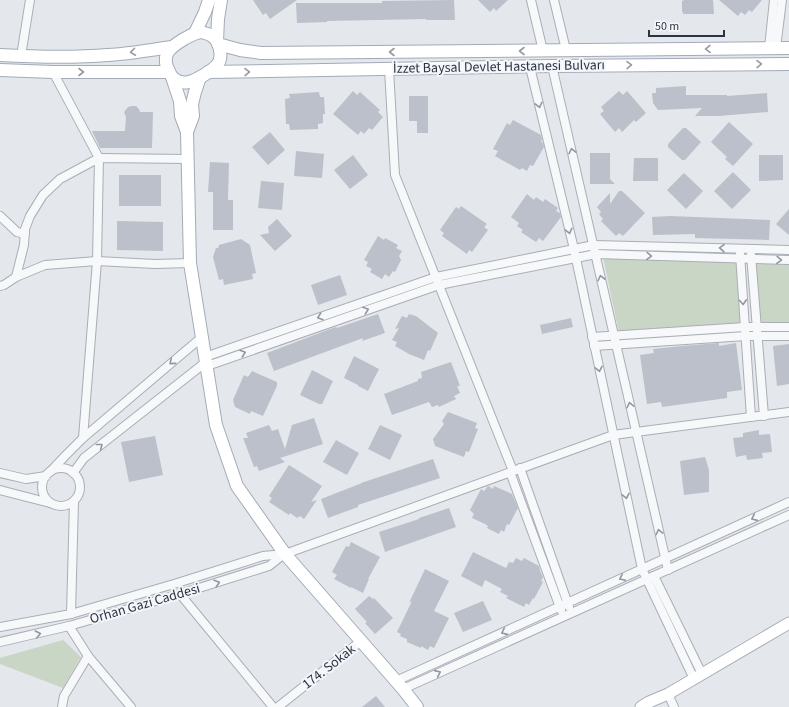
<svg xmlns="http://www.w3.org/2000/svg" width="789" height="707" font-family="'Source Sans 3',sans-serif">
  <rect width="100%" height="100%" fill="#e4e7ec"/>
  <!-- green -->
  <g fill="#c9d6c5">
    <path d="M603 257 737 260 742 323 619 333Z"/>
    <path d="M756 261 789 263V322H760Z"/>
    <path d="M63 640 81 657 63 688 0 664V658Z"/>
  </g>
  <!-- building -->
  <g fill="#bbc0ca">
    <path d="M253 0H297L270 19 266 13 263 15Z"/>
    <path d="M454 0 455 20H426V19L327 21V22L297 23 296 3H382V1Z"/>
    <path d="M478 0H508L496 11 494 8 490 12Z"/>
    <path d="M684 0H713L714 14H683V12H682V1Z"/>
    <path d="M719 0H762L752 12 749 10 745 15 741 12 738 16Z"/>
    <path d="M686 86V95H727V96L767 93 768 112 719 116H695L702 108 658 110 653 103 652 93H656V88Z"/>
    <path d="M353 91 357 95 360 92 380 110 378 112 383 117 372 130 369 128 364 134 361 131 358 135 333 114Z"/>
    <path d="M619 91 623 95 627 91 646 113 636 122 634 120 622 132 619 128 615 132 600 114 604 111 601 107Z"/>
    <path d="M319 92 320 97H324L325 114H323V123L318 124V129L290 130 289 124H286L285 99 290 98 289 94Z"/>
    <path d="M409 96H428V133H417V121H409Z"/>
    <path d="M132 106H136L139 109 140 112H153L152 148H100L92 131H125L126 117 124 112 128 107Z"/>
    <path d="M513 120 541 135 542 140 541 142 543 143 544 147 533 166 530 165 527 171 522 168 520 170 495 156 498 151 493 149 507 123 510 125Z"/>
    <path d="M729 122 753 144 733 166 725 159 727 157 711 142Z"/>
    <path d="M683 128H686L701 142 685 160H682L668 147V144Z"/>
    <path d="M270 132 285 150 268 165 252 147Z"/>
    <path d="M296 151 324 154 322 178 294 176Z"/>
    <path d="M590 153H610V179L615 184H590Z"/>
    <path d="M353 155 368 175 350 189 334 170Z"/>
    <path d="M759 155H783V180L759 181Z"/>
    <path d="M634 158H658V181H633Z"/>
    <path d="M210 162 229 163 228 200H233V230H213V192H208Z"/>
    <path d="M733 172 751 190 732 209 714 191Z"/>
    <path d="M684 173 703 191 686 209 667 190Z"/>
    <rect x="119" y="175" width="42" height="31"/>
    <path d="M261 181 284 183 282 210 258 208Z"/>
    <path d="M619 191H622L645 213 623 236 619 233 616 236 601 221 603 219 599 214 601 212 597 207 610 193V204Z"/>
    <path d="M527 194 534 200 536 197 543 202 545 199 558 208 556 211 560 213 561 217 543 241 539 238 536 242 521 232 523 230 517 226 519 223 511 217Z"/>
    <path d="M461 206 487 224 484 227 488 230 472 252 469 250 467 254 442 236 444 233 440 230 456 207 459 209Z"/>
    <path d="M789 209V235L776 224Z"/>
    <path d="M670 216 770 220 769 240 695 238V234L653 235 652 217Z"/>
    <path d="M277 219 292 236 275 251 260 235 269 233 268 227Z"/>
    <path d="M117 221 163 222V251L117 250Z"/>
    <path d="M378 236 384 240 385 238 398 245 396 248 402 251 399 256 401 260 395 272 393 271 389 277 385 274 382 279 370 272 372 269 366 266 368 262 364 260Z"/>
    <path d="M241 239 250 245 256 273 252 274 253 279 224 285 223 279 219 280 213 257 216 248H218L219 245Z"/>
    <path d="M340 275 347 295 318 305 311 285Z"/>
    <path d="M378 314 385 333 362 341 363 338 274 371 267 353 330 329 336 327 337 328Z"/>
    <path d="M409 314 416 316 438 333 430 351 428 350 424 360 409 354 395 346 397 342 392 340 399 328 395 329 402 316 407 318Z"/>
    <path d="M571 318 573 327 542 334 540 325Z"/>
    <path d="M719 343V346L736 343 742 390 727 392V398L662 407 661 402 647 404 640 355 654 353 653 349 682 346Z"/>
    <path d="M789 344V384L777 386 773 346Z"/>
    <path d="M354 356 379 369 368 391 358 386V385L344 378Z"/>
    <path d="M451 362 460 386H457L460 393 454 396 456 399 439 407 438 405 432 407 429 402 392 415 384 394 418 381V379L422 378 421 372Z"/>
    <path d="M312 370 333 381 322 404H319L300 395Z"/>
    <path d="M252 371 277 382V386L263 416 251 411 250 414 235 407 233 400 244 375 248 377Z"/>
    <path d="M448 412 477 423 475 428 478 429 469 452 466 451 464 457 435 446 433 439 444 424 442 421Z"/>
    <path d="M314 418 323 444 280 458 285 462 259 471 257 466 254 467 243 438H248L246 433 269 425 272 431 278 429 285 449 292 425Z"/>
    <path d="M380 425 402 435 390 460 368 449Z"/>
    <path d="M759 430V435L770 434 772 452 762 453 763 458 747 460 746 455 736 457 733 438 743 437V433Z"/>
    <path d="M155 436 163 475 129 482 121 442Z"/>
    <path d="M336 440 359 453 347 475 323 462Z"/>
    <path d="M705 457 709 470V492L684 495 680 461Z"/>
    <path d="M433 459 440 478 358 505V507L328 518 321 499 362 483H361Z"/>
    <path d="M289 465 322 486 311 502 317 500 304 519 300 516 297 518 290 513 289 515 269 502 272 498 269 496Z"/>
    <path d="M488 486 493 489 494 486 512 494 518 508 509 525 507 524 504 532 501 530 499 534 487 528 488 526 485 524 472 518 474 514 470 510 481 489 484 491Z"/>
    <path d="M449 508 456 527 385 552 379 532 419 519V518Z"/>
    <path d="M351 542 380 557 368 579H369L363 593 351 587V588L334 579 337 575 332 572 346 546 349 547Z"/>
    <path d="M473 552 506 568 509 562 513 563 516 558 522 561 524 558 539 566 540 571 543 577 541 581 543 582 534 599 533 598 529 605 526 603 524 607 506 598 508 596 500 592 502 589 485 580 482 587 461 576Z"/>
    <path d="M425 569 449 581 434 611 449 618 434 648 430 646 428 650 421 646V648L407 642V639L400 636 401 634 397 632 412 601 409 603Z"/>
    <path d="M369 596 373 599 374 598 393 618 375 634 365 623 367 622 355 609Z"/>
    <path d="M483 601 492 620 463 632 454 613Z"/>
    <path d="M376 696 385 707H362Z"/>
  </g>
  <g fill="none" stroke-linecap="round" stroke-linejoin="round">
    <defs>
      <g id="minor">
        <path d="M531 0 543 51"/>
        <path d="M554 0 566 50"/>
        <path d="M769 48 774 0"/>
        <path d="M776 48 782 0"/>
        <path d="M21 56 30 0"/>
        <path d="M552 66 668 570"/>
        <path d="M530 67 574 249 642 569 694 679"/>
        <path d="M389 69 395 175 513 471"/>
        <path d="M53 72 99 158 97 261 83 438"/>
        <path d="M0 216 17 232 25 234"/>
        <path d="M740 254 751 417"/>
        <path d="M751 255 764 416"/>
        <path d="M16 277 45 265 97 261 155 264 190 263"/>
        <path d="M0 286 4 285 16 277 24 245 25 229 30 216 43 195 60 179 99 158 188 159"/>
        <path d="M592 337 745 327H789"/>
        <path d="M594 346 746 336H789"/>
        <path d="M205 357 436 277 594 245 789 250"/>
        <path d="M207 366 439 285 596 254 789 260"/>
        <path d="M520 468 569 607"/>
        <circle cx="61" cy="487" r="19"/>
        <path d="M50 472 66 455 83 438 202 337"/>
        <path d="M510 472 561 610"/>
        <path d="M0 473 26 479 46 476"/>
        <path d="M73 473 84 458 206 362"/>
        <path d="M0 490 50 503"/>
        <path d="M654 576 702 674"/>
        <path d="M180 594 273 707"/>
        <path d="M71 614 74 501"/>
        <path d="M69 626 88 656 131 707"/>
        <path d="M0 627 71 614 174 584 263 556 285 554 613 435 789 412"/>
        <path d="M0 642 69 626 180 594 269 566 284 554"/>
        <path d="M396 681 789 502"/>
        <path d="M403 689 789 515"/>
        <path d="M668 694 674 707"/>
        <path d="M62 707 64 696 88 656"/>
        <path d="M278 707 361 641"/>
      </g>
      <path id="secondary" d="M641 707 649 702 668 694 789 623"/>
      <g id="primary">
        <path d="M201 32C205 33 209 34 212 36 220 42 223 56 218 64 214 69 209 72 204 75 194 81 183 87 173 78 170 75 169 71 167 67 162 52 173 46 184 39 190 36 194 33 201 32Z"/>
        <path d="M195 33 205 12 209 0"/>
        <path d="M217 41 218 19 221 0"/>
        <path d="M218 44 240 50 261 53 789 48"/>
        <path d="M0 55C36 57 72 58 108 55 129 54 150 50 172 47"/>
        <path d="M0 70 53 72H169"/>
        <path d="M208 72 552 66 789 64"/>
        <path d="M172 77 180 101 181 116 187 132 193 116 192 104 195 92 200 77"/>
        <path d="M187 132 190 263 216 425 237 486 285 554 403 689 417 707"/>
      </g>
    </defs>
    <!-- minor casing -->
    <use href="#minor" stroke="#a9aeb7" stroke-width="10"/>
    <!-- secondary casing -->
    <use href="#secondary" stroke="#a9aeb7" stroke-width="13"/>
    <!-- primary casing -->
    <use href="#primary" stroke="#a3abb8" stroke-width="14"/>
    <!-- minor -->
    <use href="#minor" stroke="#f7f8fa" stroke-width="8"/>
    <!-- secondary -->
    <use href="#secondary" stroke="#fff" stroke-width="11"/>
    <!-- primary -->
    <use href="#primary" stroke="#fff" stroke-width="12"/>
  </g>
  <!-- one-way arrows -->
  <defs><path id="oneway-chevron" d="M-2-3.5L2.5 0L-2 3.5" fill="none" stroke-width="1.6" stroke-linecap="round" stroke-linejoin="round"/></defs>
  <g stroke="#959aa2">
    <use href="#oneway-chevron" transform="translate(708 49) rotate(179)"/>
    <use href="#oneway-chevron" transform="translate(522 51) rotate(180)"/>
    <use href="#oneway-chevron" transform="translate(133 52) rotate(172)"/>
    <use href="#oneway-chevron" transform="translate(392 52) rotate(180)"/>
    <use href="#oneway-chevron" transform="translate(759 64) rotate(-1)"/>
    <use href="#oneway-chevron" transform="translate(629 65) rotate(-1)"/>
    <use href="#oneway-chevron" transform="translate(81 72)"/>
    <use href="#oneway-chevron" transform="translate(247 72) rotate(-1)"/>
  </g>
  <g stroke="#9196a0">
    <use href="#oneway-chevron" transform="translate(539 105) rotate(76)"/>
    <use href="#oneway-chevron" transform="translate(572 151) rotate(-103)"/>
    <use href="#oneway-chevron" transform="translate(569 231) rotate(76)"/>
    <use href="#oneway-chevron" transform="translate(722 248) rotate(-178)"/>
    <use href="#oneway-chevron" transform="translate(649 256) rotate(2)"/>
    <use href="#oneway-chevron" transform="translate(779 260) rotate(2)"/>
    <use href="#oneway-chevron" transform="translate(601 278) rotate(-103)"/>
    <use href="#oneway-chevron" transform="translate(743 302) rotate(86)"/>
    <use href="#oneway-chevron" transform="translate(366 310) rotate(-19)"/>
    <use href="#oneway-chevron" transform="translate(320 317) rotate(161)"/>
    <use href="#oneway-chevron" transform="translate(243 353) rotate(-19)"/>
    <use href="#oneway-chevron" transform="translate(172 362) rotate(140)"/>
    <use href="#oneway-chevron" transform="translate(599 369) rotate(78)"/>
    <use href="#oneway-chevron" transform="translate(630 405) rotate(-103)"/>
    <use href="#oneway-chevron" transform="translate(100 446) rotate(-38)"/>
    <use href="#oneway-chevron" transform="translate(626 496) rotate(78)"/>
    <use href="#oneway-chevron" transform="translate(754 518) rotate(156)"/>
    <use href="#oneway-chevron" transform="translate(659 532) rotate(-103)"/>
    <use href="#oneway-chevron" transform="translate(622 578) rotate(155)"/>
    <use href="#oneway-chevron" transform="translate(217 583) rotate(-18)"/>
    <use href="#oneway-chevron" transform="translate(504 632) rotate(156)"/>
    <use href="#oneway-chevron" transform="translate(38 634) rotate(-13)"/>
    <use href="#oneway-chevron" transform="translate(438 673) rotate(-24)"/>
  </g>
  <g text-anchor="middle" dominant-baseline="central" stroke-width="4" stroke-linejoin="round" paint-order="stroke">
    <!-- street labels -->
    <g font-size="14" fill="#2b3445" stroke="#f4f6f9">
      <text transform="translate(499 67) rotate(-1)">İzzet Baysal Devlet Hastanesi Bulvarı</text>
      <text transform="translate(145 604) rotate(-16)">Orhan Gazi Caddesi</text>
      <text transform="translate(329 667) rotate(-38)">174. Sokak</text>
    </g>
  </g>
  <!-- scale -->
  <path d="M649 30v6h75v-6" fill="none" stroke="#2b3445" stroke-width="2"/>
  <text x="655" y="30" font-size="12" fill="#2b3445" stroke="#f4f6f9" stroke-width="3" paint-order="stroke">50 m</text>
</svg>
